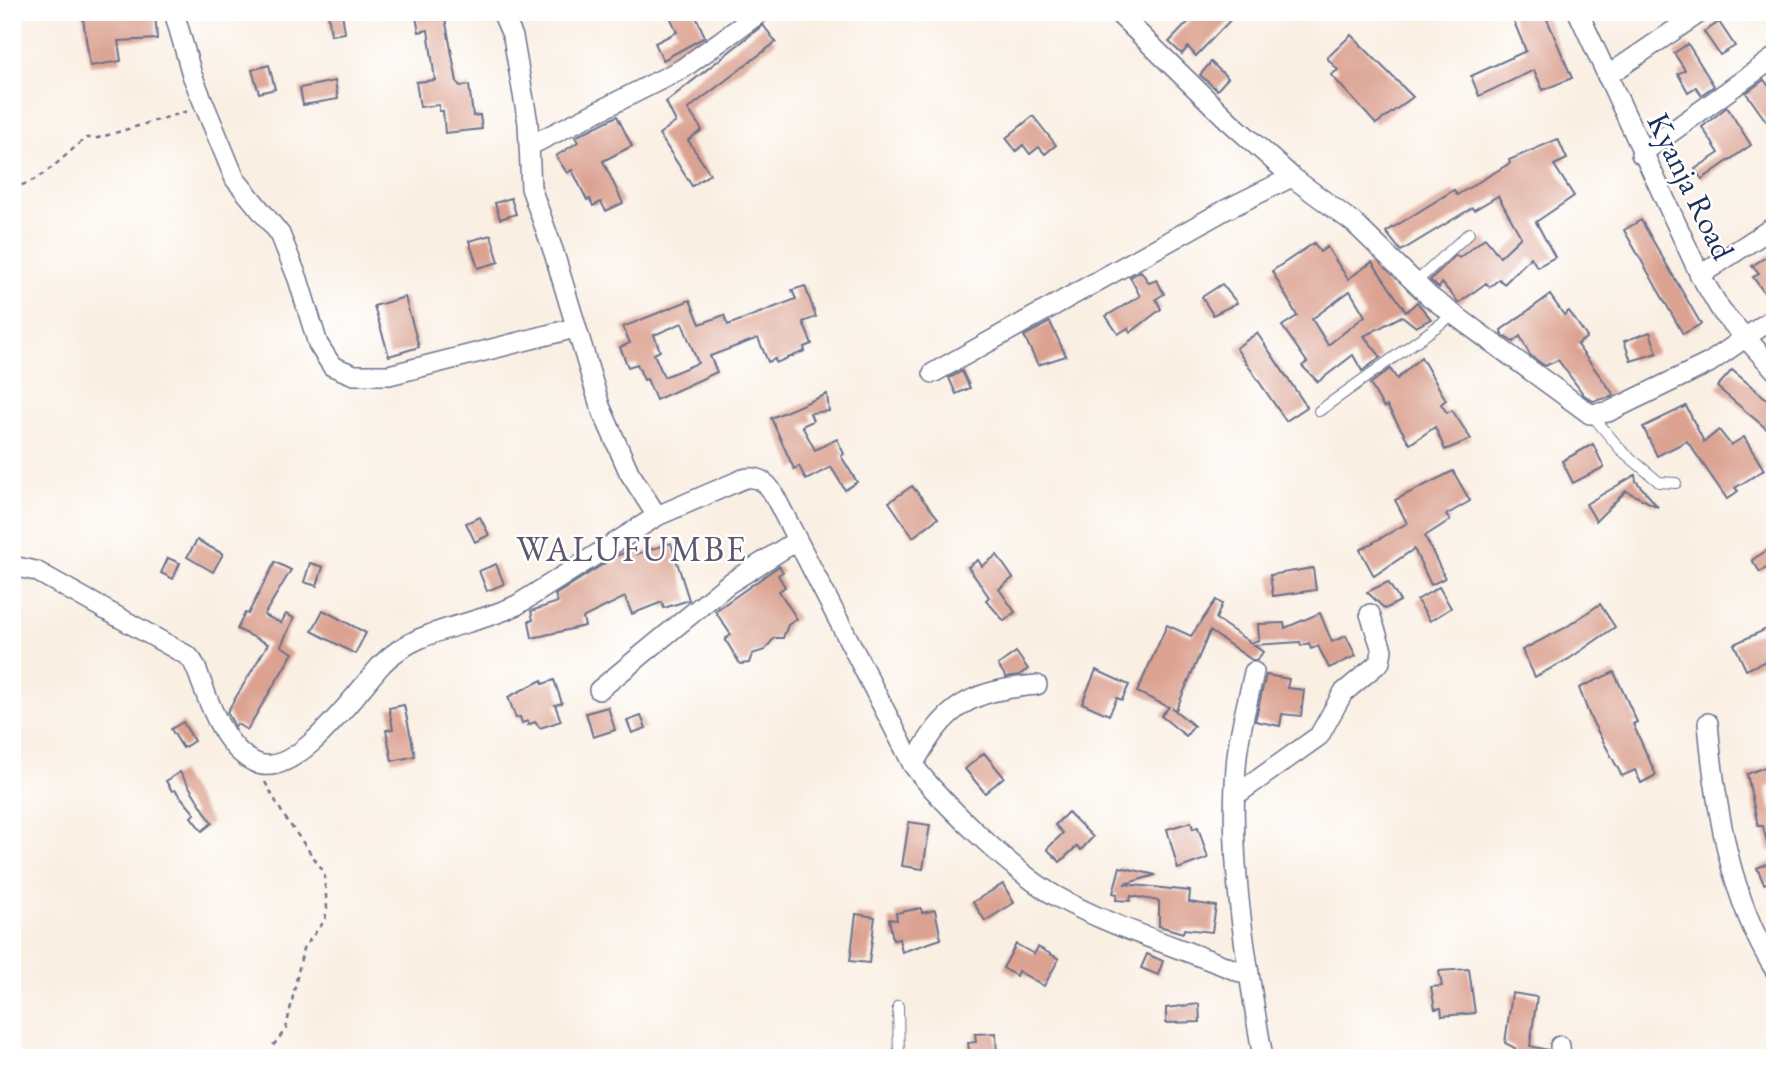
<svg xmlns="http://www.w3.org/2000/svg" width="1787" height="1070" font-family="'EB Garamond',serif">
  <rect width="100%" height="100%" fill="#fff"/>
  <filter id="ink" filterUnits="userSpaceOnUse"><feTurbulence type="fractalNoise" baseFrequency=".0143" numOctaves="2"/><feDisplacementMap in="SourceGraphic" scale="14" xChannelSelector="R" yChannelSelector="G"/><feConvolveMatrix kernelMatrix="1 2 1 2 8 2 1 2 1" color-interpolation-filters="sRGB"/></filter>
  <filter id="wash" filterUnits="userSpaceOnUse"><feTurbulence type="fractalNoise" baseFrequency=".00686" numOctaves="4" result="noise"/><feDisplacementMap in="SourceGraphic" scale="28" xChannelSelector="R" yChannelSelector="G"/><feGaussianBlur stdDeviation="1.57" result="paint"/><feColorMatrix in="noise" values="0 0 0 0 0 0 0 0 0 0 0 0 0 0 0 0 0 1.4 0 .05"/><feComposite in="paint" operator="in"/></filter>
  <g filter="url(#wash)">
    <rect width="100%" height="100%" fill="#faefe3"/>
    <g id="blocks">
      <!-- building -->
      <g fill="#dba291" fill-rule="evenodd">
        <path d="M82 12H155L157 39 118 41 121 61 90 66Z"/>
        <path d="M328 12H342L345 33 331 35Z"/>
        <path d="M415 12H444L457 82 460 86 469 85 473 116 480 115 482 129 445 133 443 111H439V105L420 107 416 82 435 80 428 30 419 32Z"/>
        <path d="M668 12H694L705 37 663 60 655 43 677 32Z"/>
        <path d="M1198 12H1238L1196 56 1188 47 1182 54 1169 42Z"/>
        <path d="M1510 12H1544L1572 78 1543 90 1534 70 1479 96 1471 76 1526 51Z"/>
        <path d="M1719 22 1735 46 1720 55 1704 32Z"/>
        <path d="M763 25 776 42 688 109 702 130 688 140 710 174 692 186 659 134 676 122 666 102Z"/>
        <path d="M1351 35 1413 97 1376 124 1331 75 1338 70 1327 58Z"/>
        <path d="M1688 44 1714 86 1701 95 1696 87 1688 92 1678 74 1685 70 1674 53Z"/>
        <path d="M1211 62 1228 78 1217 90 1200 75Z"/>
        <path d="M269 65 275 89 259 93 252 70Z"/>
        <path d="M1764 80 1775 94V115L1766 121 1746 93Z"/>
        <path d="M335 81 338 99 303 105 300 88Z"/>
        <path d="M1727 107 1751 145 1702 179 1695 169 1719 153 1702 127Z"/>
        <path d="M617 116 632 146 603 161 623 203 606 211 601 202 593 206 590 199 587 200 572 170 567 173 556 156 578 142 575 137Z"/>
        <path d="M1033 116 1056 145 1045 154 1039 147 1030 154 1023 145 1016 151 1006 138Z"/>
        <path d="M1558 139 1567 159 1554 165 1574 196 1536 222 1555 257 1537 267 1531 257 1504 284 1499 279 1490 287 1486 283 1459 303 1442 283 1439 288 1430 280 1456 255 1459 258 1485 238 1500 257 1521 237 1498 196 1474 210 1472 208 1401 251 1386 232 1454 190 1457 195 1510 163 1509 160Z"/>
        <path d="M511 198 516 214 500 219 495 203Z"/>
        <path d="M1641 220 1701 324 1683 334 1624 230Z"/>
        <path d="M491 235 499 262 478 268 469 241Z"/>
        <path d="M1314 243 1320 252 1327 247 1348 279 1372 262 1406 312 1417 302 1431 319 1416 327 1402 316 1364 336 1381 357 1362 371 1353 355 1318 382 1302 366 1307 362 1282 326 1297 316 1272 271ZM1350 291 1365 316 1328 345 1312 319Z"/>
        <path d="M1775 251V305H1773L1753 277 1759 274 1752 266Z"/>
        <path d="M1141 271 1149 283 1157 280 1164 294 1156 299 1161 309 1130 333 1128 328 1118 334 1106 316 1140 296 1130 277Z"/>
        <path d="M1222 284 1237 303 1213 315 1202 297Z"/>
        <path d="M805 286 816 317 803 322 812 344 804 347 805 351 776 363 775 359 768 362 758 338 710 356 717 372 656 400 647 379 644 380 637 364 628 367 620 347 630 343 623 327 690 300 700 324 724 315 728 325 796 299 792 290ZM682 323 698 363 664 377 654 354 660 351 654 335Z"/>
        <path d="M1550 295 1564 315 1569 311 1587 337 1577 345 1614 395 1611 397 1593 401 1584 395 1558 360 1545 366 1530 355 1520 336 1513 342 1502 335 1501 330Z"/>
        <path d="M405 297 419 347 389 356 374 306Z"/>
        <path d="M1050 322 1066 356 1038 365 1024 336Z"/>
        <path d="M1650 332 1657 353 1631 361 1624 341Z"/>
        <path d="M1257 333 1307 407 1286 421 1236 348Z"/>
        <path d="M1421 357 1446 400 1441 404 1447 413 1452 410 1471 439 1445 450 1435 427 1410 444 1387 406 1384 408 1370 384 1390 369 1397 379Z"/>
        <path d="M1732 370 1775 406V423L1769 431 1717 387Z"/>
        <path d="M962 371 970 388 956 394 949 378Z"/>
        <path d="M827 394 829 411 810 413 813 421 802 426 815 450 837 439 844 454 841 456 857 482 845 490 831 467 806 480 799 466 794 469 771 418Z"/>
        <path d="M1686 406 1704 442 1719 430 1731 445 1744 437 1764 470 1735 488 1738 491 1727 499 1687 441 1657 456 1643 427Z"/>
        <path d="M1593 444 1604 467 1573 483 1562 461Z"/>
        <path d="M1453 471 1470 501 1446 515 1450 520 1425 536 1445 578 1431 585 1414 549 1374 576 1360 550 1407 523 1395 500Z"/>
        <path d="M1635 475 1636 481 1658 507 1626 491 1596 521 1586 504Z"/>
        <path d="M912 486 938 518 913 537 889 502Z"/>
        <path d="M480 517 489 535 475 542 466 523Z"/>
        <path d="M197 540 223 554 213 572 187 557Z"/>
        <path d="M671 543 689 600 664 608 662 602 632 614 625 597 586 616 583 618 585 626 532 638 529 621 533 620 531 611 558 602 555 595 616 556 635 549 637 554Z"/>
        <path d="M1775 545V562L1760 572 1752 560Z"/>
        <path d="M997 555 1013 578 999 589 1015 612 1004 621 986 600 989 597 968 567 978 560 982 566Z"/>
        <path d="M168 558 180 563 173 579 161 573Z"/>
        <path d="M275 562 291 570 264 615 281 623 286 614 294 618 281 646 293 653 247 730 237 724 235 727 227 712 268 644 237 629 245 613 248 614Z"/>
        <path d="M310 563 323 567 317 586 304 582Z"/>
        <path d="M496 564 504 584 487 591 479 571Z"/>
        <path d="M779 566 783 572 778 575 785 587 779 591 797 619 788 625 783 638H774L765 650 752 654 749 663 740 664 725 639 731 635 715 611Z"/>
        <path d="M1313 568 1316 590 1273 596 1270 575Z"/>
        <path d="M1388 582 1400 601 1385 609 1367 592Z"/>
        <path d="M1439 587 1451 608 1430 621 1417 600Z"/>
        <path d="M1216 600 1222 604 1216 619 1251 643 1259 640 1258 624 1284 623 1285 628 1320 613 1332 642 1346 636 1356 656 1329 668 1318 646 1311 649 1309 643 1301 646 1300 642 1254 645 1263 652 1257 660H1252L1210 631 1176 710 1172 708 1194 726 1186 736 1161 716 1169 707 1137 692 1167 625 1191 636Z"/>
        <path d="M1600 604 1615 627 1569 659 1535 677 1522 650 1565 628Z"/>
        <path d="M323 610 366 633 355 654 312 631Z"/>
        <path d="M1775 625V657L1746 670 1734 644Z"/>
        <path d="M1016 652 1028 669 1019 675 1006 677 998 665Z"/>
        <path d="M1096 670 1129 685 1122 700 1117 698 1109 715 1082 703Z"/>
        <path d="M1614 672 1637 722 1633 724 1656 775 1641 783 1635 770 1622 776 1591 719 1579 688Z"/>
        <path d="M1266 675 1289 679 1287 688 1304 690 1301 716 1282 714 1280 726 1255 721Z"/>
        <path d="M542 680 543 684 554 680 562 703 555 705 561 721 540 728 535 722 528 725V721L522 723 520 717 516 718 508 697Z"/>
        <path d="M404 705 415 756 392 761 386 730 393 729 389 708Z"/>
        <path d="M608 707 615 730 593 737 586 713Z"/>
        <path d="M641 716 646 728 632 733 627 721Z"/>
        <path d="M183 722 194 741 183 748 171 729Z"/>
        <path d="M984 753 1004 777 985 793 965 769Z"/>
        <path d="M1775 763V783L1766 788 1771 811 1775 810V851L1769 852 1763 826H1758L1747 774Z"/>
        <path d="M180 772 212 823 202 831 191 817 195 814 175 790 172 791 166 781Z"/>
        <path d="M1068 812 1093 837 1081 850 1077 846 1060 862 1047 849 1063 833 1055 825Z"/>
        <path d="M909 822 930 825 923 869 902 866Z"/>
        <path d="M1191 822 1193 829 1198 827 1208 858 1178 869 1167 829Z"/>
        <path d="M1775 860V879L1764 884 1757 868Z"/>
        <path d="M1120 867 1156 875 1124 884 1190 891 1189 902 1216 906 1212 932 1184 929 1183 933 1159 926V901L1131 896 1130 901 1116 900 1117 894 1113 893Z"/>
        <path d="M1003 884 1014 903 985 921 973 902Z"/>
        <path d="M921 908 922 913 935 910 941 939 902 952 899 939 893 940 889 919 897 920 896 913Z"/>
        <path d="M856 914 875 917 869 963 850 961Z"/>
        <path d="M1016 944 1034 954 1038 947 1059 959 1044 986 1018 971 1016 976 1003 968Z"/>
        <path d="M1147 954 1163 961 1158 975 1141 968Z"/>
        <path d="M1469 969 1475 1013 1442 1016 1441 1008 1435 1009 1431 987 1442 986 1439 971Z"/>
        <path d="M1512 993 1537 997 1530 1046 1548 1050 1549 1058H1513L1515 1048 1505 1043Z"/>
        <path d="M1199 1004 1200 1022 1166 1023V1008Z"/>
        <path d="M996 1033 997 1058H970L968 1043 976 1042 975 1034Z"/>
      </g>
    </g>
  </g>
  <g filter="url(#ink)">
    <use href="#blocks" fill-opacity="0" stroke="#69728d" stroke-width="2"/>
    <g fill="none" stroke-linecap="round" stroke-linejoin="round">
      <defs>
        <g id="service">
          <path d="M1415 283 1469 233"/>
          <path d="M1319 411 1453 315"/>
          <path d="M1591 414 1621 450 1659 482 1676 483"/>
          <path d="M898 1006 899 1058"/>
        </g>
        <g id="minor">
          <path d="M174 12 192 75 235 179 280 234 298 279 318 344 332 366 354 375H389L575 328"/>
          <path d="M502 12 513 37 528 123 531 188 554 253 600 406 629 472 657 516 743 479C756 475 766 481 773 493L913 765C941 802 1014 872 1054 895 1111 928 1186 949 1247 975"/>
          <path d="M1117 12 1229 121 1292 177 1354 223 1430 297 1590 414 1608 412 1709 363 1775 317"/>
          <path d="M1578 12 1700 275 1722 312 1775 370"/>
          <path d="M1607 76 1701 12"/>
          <path d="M531 145 682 69 761 12"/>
          <path d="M1641 154 1775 57"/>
          <path d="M1700 275 1775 226"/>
          <path d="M933 373 1225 210 1292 177"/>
          <path d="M12 566 36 571 188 656C196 663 198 674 202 684 212 711 226 748 254 762 294 784 358 690 382 664 418 627 472 627 517 605L657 516"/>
          <path d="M1254 672C1248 700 1240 728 1237 756 1227 857 1246 959 1263 1058"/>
          <path d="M599 690 728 584 796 541"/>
          <path d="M1708 723C1715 806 1730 899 1775 970"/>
          <path d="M913 765C946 705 969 691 1037 685"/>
          <path d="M1236 795 1319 736 1343 693 1380 662 1382 650 1370 614"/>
          <path d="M1560 1046 1561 1058"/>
        </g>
      </defs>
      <!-- service casing -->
      <use href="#service" stroke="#69728d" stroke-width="12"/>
      <!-- minor casing -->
      <use href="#minor" stroke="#69728d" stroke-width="22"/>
      <!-- path -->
      <g stroke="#69728d" stroke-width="2.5" stroke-dasharray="5 5" stroke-linecap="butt">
        <path d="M12 188C43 181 62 157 86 138H98L188 111"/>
        <path d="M265 782 284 816 324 872 327 908 325 920 303 949 286 1029 272 1047 270 1058"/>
      </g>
      <!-- service -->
      <use href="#service" stroke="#fff" stroke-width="10"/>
      <!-- minor -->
      <use href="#minor" stroke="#fff" stroke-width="19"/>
    </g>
  </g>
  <g text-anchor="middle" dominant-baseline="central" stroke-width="5" stroke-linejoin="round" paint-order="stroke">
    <!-- street labels -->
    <g font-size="32" fill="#1b2f5e" stroke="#fff">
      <text transform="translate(1691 186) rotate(64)">Kyanja Road</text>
    </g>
    <!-- quarter labels -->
    <g font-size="35" letter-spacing="2" fill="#5e5770" stroke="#fff">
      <text x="632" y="548">WALUFUMBE</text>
    </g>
  </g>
  <!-- margin -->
  <rect width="1787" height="1070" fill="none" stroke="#fff" stroke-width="42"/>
</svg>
